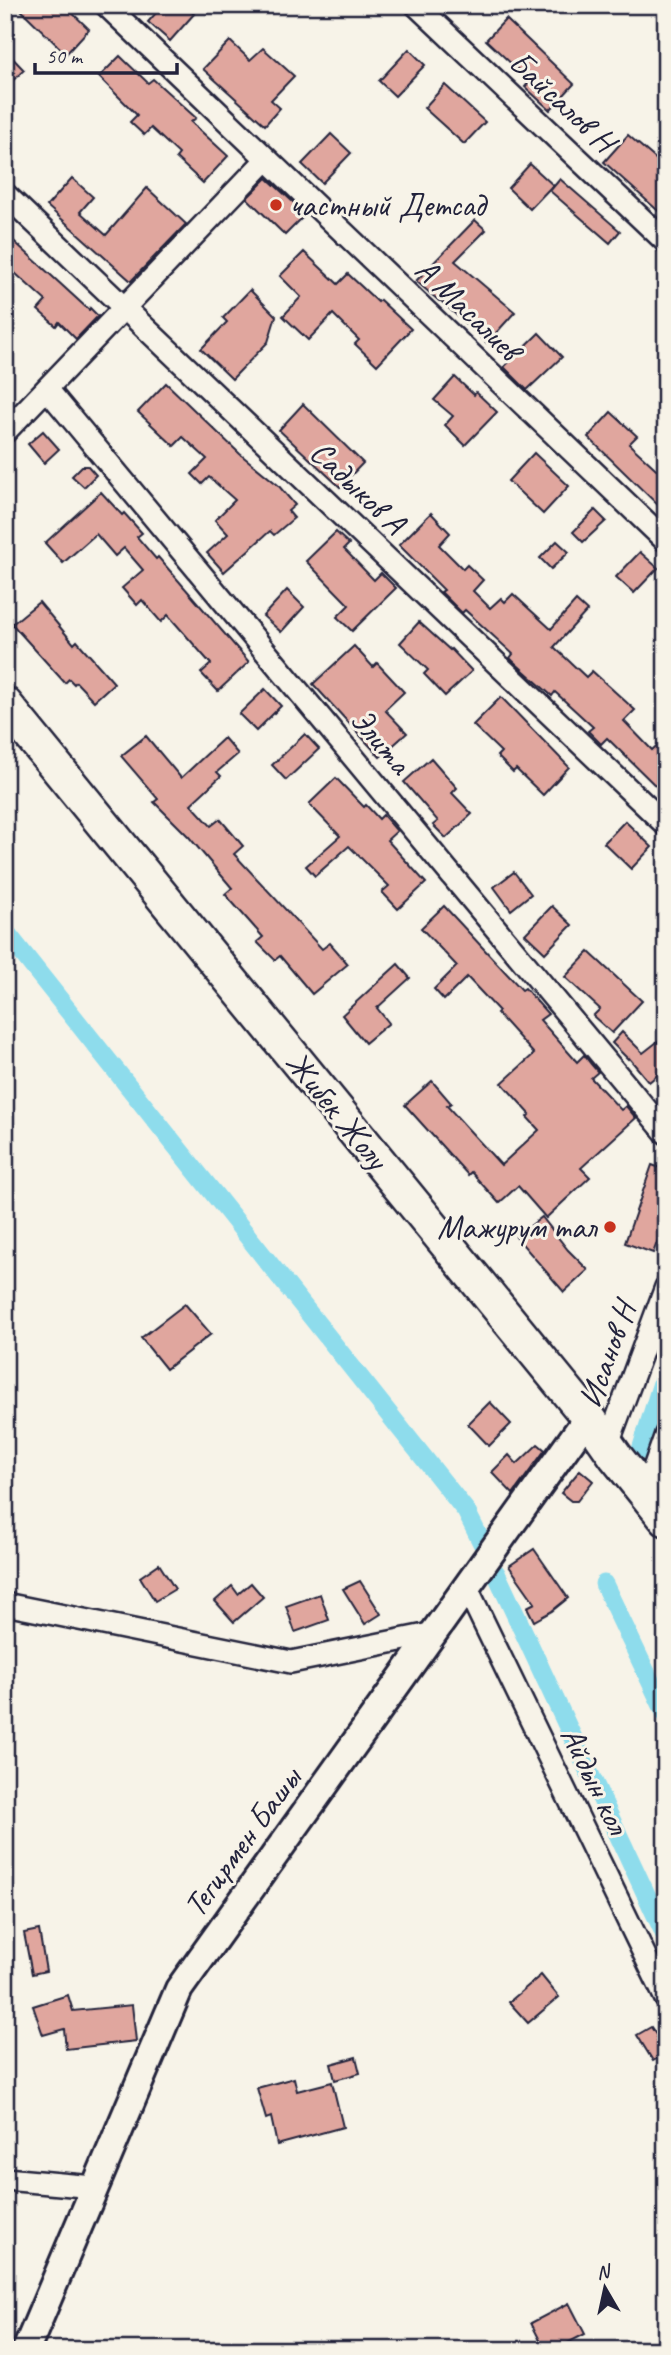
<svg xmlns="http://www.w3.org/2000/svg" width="671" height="2355" font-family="Caveat,sans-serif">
  <rect width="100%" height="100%" fill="#f7f3e8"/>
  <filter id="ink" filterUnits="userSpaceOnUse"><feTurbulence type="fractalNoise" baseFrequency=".0143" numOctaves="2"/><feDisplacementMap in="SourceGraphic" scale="14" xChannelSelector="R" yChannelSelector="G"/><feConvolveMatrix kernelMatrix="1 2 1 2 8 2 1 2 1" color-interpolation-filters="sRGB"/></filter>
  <g filter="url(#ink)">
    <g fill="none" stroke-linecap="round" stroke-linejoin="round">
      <!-- canal -->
      <g stroke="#8edcec" stroke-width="19">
        <path d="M5 931 466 1511 482 1543"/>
        <path d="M641 1450 666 1370"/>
        <path d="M496 1573 666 1937"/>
        <path d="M604 1584 666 1714"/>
      </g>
    </g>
    <!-- building -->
    <g fill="#e0a69e" stroke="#22223b" stroke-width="2">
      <path d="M16 5H64L89 29 66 54Z"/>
      <path d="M163 5H184L194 14 170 41 148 22Z"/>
      <path d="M506 19 574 84 550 110 525 87 530 81 486 40Z"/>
      <path d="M230 41 250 60 263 48 294 76 271 100 280 108 265 125 203 69Z"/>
      <path d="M409 49 425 65 395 96 379 81Z"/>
      <path d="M5 50 24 70 5 88Z"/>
      <path d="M120 56 148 83 153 79 196 118 191 122 228 156 203 183 176 158 179 154 151 128 144 135 130 122 137 115 99 77Z"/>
      <path d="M445 85 485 122 464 144 424 108Z"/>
      <path d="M331 134 351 153 322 183 302 164Z"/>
      <path d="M628 135 666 168V218L604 162Z"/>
      <path d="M530 164 553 185 530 209 508 188Z"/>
      <path d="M72 178 93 197 80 212 106 235 147 188 186 224 131 281 47 206Z"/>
      <path d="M267 178 306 214 285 235 247 198Z"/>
      <path d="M560 179 620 231 610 243 550 191Z"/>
      <path d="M475 220 486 230 455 261 515 312 487 343 440 300 439 301 416 281Z"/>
      <path d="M5 233 89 310 90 308 98 316 76 339 59 322 56 326 38 310 46 301 5 264Z"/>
      <path d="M304 252 338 284 348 274 378 302 380 300 411 329 377 365 355 344 359 340 333 314 308 340 283 316 301 297 280 276Z"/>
      <path d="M250 290 276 316 268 342 232 379 201 349 227 322 223 318Z"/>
      <path d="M539 333 562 357 527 390 504 367Z"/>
      <path d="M455 377 474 395 476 392 497 412 465 445 445 425 453 416 434 400Z"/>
      <path d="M166 383 240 454 278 485 295 505 288 511 294 518 274 535 270 531 224 572 207 553 228 534 215 520 235 500 209 477 202 484 192 474 207 459 183 437 174 446 138 412Z"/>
      <path d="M303 404 363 463 340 487 279 430Z"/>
      <path d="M611 412 637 436 629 444 666 478V513L588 437Z"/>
      <path d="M43 431 59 449 44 463 28 444Z"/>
      <path d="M534 453 569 486 543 514 508 481Z"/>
      <path d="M82 466H88L96 475 84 487 72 476Z"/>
      <path d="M101 492 122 515 124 513 142 533 137 537 156 559 158 557 249 662 218 691 201 673 211 664 168 615 161 622 142 600 137 605 122 588 143 570 124 548 115 556 96 534 63 563 45 543Z"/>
      <path d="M595 510 606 521 583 542 573 532Z"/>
      <path d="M431 513 450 533 439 545 463 569 467 565 483 580 473 591 490 608 501 598 505 602 513 594 551 629 576 601 587 611 554 647 586 677 592 671 635 710 624 721 652 750 666 737V796L607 738 601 744 588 731 593 727 555 692 552 696 513 661 510 658 513 654 465 610 462 613 441 592 444 590 399 545Z"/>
      <path d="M336 532 349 544 344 549 374 580 381 573 396 588 352 631 337 617 349 605 306 561Z"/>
      <path d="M557 541 569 552 551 569 540 558Z"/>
      <path d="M640 552 658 568 634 593 616 577Z"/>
      <path d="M287 590 304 607 281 632 263 616Z"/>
      <path d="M39 602 74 644 77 641 114 683 94 701 76 682 74 684 69 679 65 683 12 624Z"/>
      <path d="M419 622 450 650 451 649 472 671 445 696 424 674 428 670 400 643Z"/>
      <path d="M354 646 373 667 377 663 404 692 385 710 407 733 380 757 313 684Z"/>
      <path d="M265 689 281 706 256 731 239 714Z"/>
      <path d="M501 697 569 767 543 795 516 769 513 772 497 756 501 752 473 725Z"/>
      <path d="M305 734 319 749 286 780 272 765Z"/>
      <path d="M146 736 181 778 224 738 238 754 217 772 221 776 191 804 211 826 220 819 243 846 234 854 322 949 330 943 348 964 312 994 280 956 275 960 257 942 263 937 225 894 232 888 189 837 154 802 158 799 121 756Z"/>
      <path d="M431 758 457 788 452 793 472 814 446 838 433 825 438 821 404 782Z"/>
      <path d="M336 778 364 807 366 805 379 819 383 815 397 831 387 840 426 883 398 909 382 892 389 886 349 846 315 876 306 866 340 836 309 804Z"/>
      <path d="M625 821 652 847 631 869 604 843Z"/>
      <path d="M514 872 531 894 511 910 494 887Z"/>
      <path d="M444 906 522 990 525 988 548 1014 540 1020 577 1062 584 1055 591 1064 598 1072 591 1078 621 1110 626 1106 636 1118 581 1168 590 1177 546 1218 518 1186 499 1203 471 1172 468 1175 405 1105 432 1081 451 1103 447 1106 501 1165 539 1130 527 1117 530 1114 502 1083 534 1054 497 1013 499 1011 467 977 444 1000 434 989 457 966 421 928Z"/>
      <path d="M552 906 572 925 545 953 525 934Z"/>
      <path d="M589 952 642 1001 612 1033 593 1016 600 1009 565 977Z"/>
      <path d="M398 964 410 978 377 1008 389 1023 365 1043 342 1015Z"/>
      <path d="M622 1032 643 1053 666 1035V1068L649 1082 629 1058 628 1059 612 1043Z"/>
      <path d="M652 1165 666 1170V1219L653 1253 625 1243Z"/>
      <path d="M542 1217 568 1250 588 1270 564 1292 516 1237Z"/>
      <path d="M185 1304 211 1334 166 1369 141 1338Z"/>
      <path d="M490 1402 511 1424 489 1446 468 1424Z"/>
      <path d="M538 1444 545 1450 513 1494 492 1472 509 1455 517 1464Z"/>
      <path d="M580 1470 593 1481 577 1501H571L561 1493Z"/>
      <path d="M534 1549 568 1598 552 1611 534 1621 527 1607 535 1603 509 1566Z"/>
      <path d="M159 1564 175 1589 155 1601 140 1577Z"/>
      <path d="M360 1581 381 1614 365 1624 343 1589Z"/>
      <path d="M251 1583 263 1597 234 1622 215 1601 232 1586 238 1594Z"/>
      <path d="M320 1594 329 1620 295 1632 286 1606Z"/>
      <path d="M39 1930 46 1971 32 1974 24 1933Z"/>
      <path d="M541 1975 559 1997 528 2023 509 2002Z"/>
      <path d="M68 1995 73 2011 132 2005 136 2041 66 2049 64 2029 43 2035 33 2006Z"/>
      <path d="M651 2027 666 2050V2054L653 2061 637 2035Z"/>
      <path d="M356 2057 360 2073 335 2080 331 2064Z"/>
      <path d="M294 2078 297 2091 332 2082 343 2127 277 2145 271 2117 266 2119 257 2088Z"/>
      <path d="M569 2303 585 2334 554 2350H545L531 2323Z"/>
    </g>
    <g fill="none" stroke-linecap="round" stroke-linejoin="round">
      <defs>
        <g id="minor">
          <path d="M106 5 666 541"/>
          <path d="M416 5 666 242"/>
          <path d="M5 194 666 825"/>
          <path d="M47 389 666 1133"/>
          <path d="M5 432 266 160"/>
          <path d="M607 1446 666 1287"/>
          <path d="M645 1494 666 1434"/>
          <path d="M467 1588 666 1999"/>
          <path d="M5 1604 291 1662 435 1633"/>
          <path d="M5 2179 94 2187"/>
        </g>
        <path id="tertiary" d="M26 2350 179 1989 588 1417"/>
        <path id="primary" d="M5 704 588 1417 616 1457 666 1519"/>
      </defs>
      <!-- minor casing -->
      <use href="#minor" stroke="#22223b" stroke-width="26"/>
      <!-- tertiary casing -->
      <use href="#tertiary" stroke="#22223b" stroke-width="32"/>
      <!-- primary casing -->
      <use href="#primary" stroke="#22223b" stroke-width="38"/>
      <!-- minor -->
      <use href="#minor" stroke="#f7f3e8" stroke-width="21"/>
      <!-- tertiary -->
      <use href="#tertiary" stroke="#f7f3e8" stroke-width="26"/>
      <!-- primary -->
      <use href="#primary" stroke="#f7f3e8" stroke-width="33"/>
    </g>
  </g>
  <!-- markers -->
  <g fill="#c8321e" stroke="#f7f3e8" stroke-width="2.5">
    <circle cx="276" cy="205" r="7"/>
    <circle cx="610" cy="1227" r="7"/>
  </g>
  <g text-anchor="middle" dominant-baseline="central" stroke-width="6" stroke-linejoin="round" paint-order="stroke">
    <!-- street labels -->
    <g font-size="33" fill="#22223b" stroke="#f7f3e8">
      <text transform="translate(562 101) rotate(43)">Байсалов Н</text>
      <text transform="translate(468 309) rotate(44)">А Масалиев</text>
      <text transform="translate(358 487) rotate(44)">Садыков А</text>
      <text transform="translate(381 741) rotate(50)">Элита</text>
      <text transform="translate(337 1110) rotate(51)">Жибек Жолу</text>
      <text transform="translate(607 1355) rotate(-70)">Исанов Н</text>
      <text transform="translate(595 1780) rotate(64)">Айдын кол</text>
      <text transform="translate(242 1842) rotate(-54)">Тегирмен Башы</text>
    </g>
    <!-- poi labels -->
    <g font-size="33" fill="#22223b" stroke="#f7f3e8" text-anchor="start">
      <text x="290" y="205">частный Детсад</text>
      <text x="596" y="1227" text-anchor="end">Мажурум тал</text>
    </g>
  </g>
  <!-- margin -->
  <rect width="671" height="2355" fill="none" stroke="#f7f3e8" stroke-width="28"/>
  <rect x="14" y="14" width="643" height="2327" fill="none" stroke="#22223b" stroke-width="2.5" filter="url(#ink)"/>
  <!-- north arrow -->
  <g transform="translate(605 2288) rotate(351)" stroke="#f7f3e8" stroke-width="5" paint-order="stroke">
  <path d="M0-5L12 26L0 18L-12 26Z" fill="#22223b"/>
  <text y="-10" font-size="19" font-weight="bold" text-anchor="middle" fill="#22223b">N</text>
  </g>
  <!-- scale -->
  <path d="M35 63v10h142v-10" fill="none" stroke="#22223b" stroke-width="3.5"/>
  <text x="46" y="63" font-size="21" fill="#22223b" stroke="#f7f3e8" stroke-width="5" paint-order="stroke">50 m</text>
</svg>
